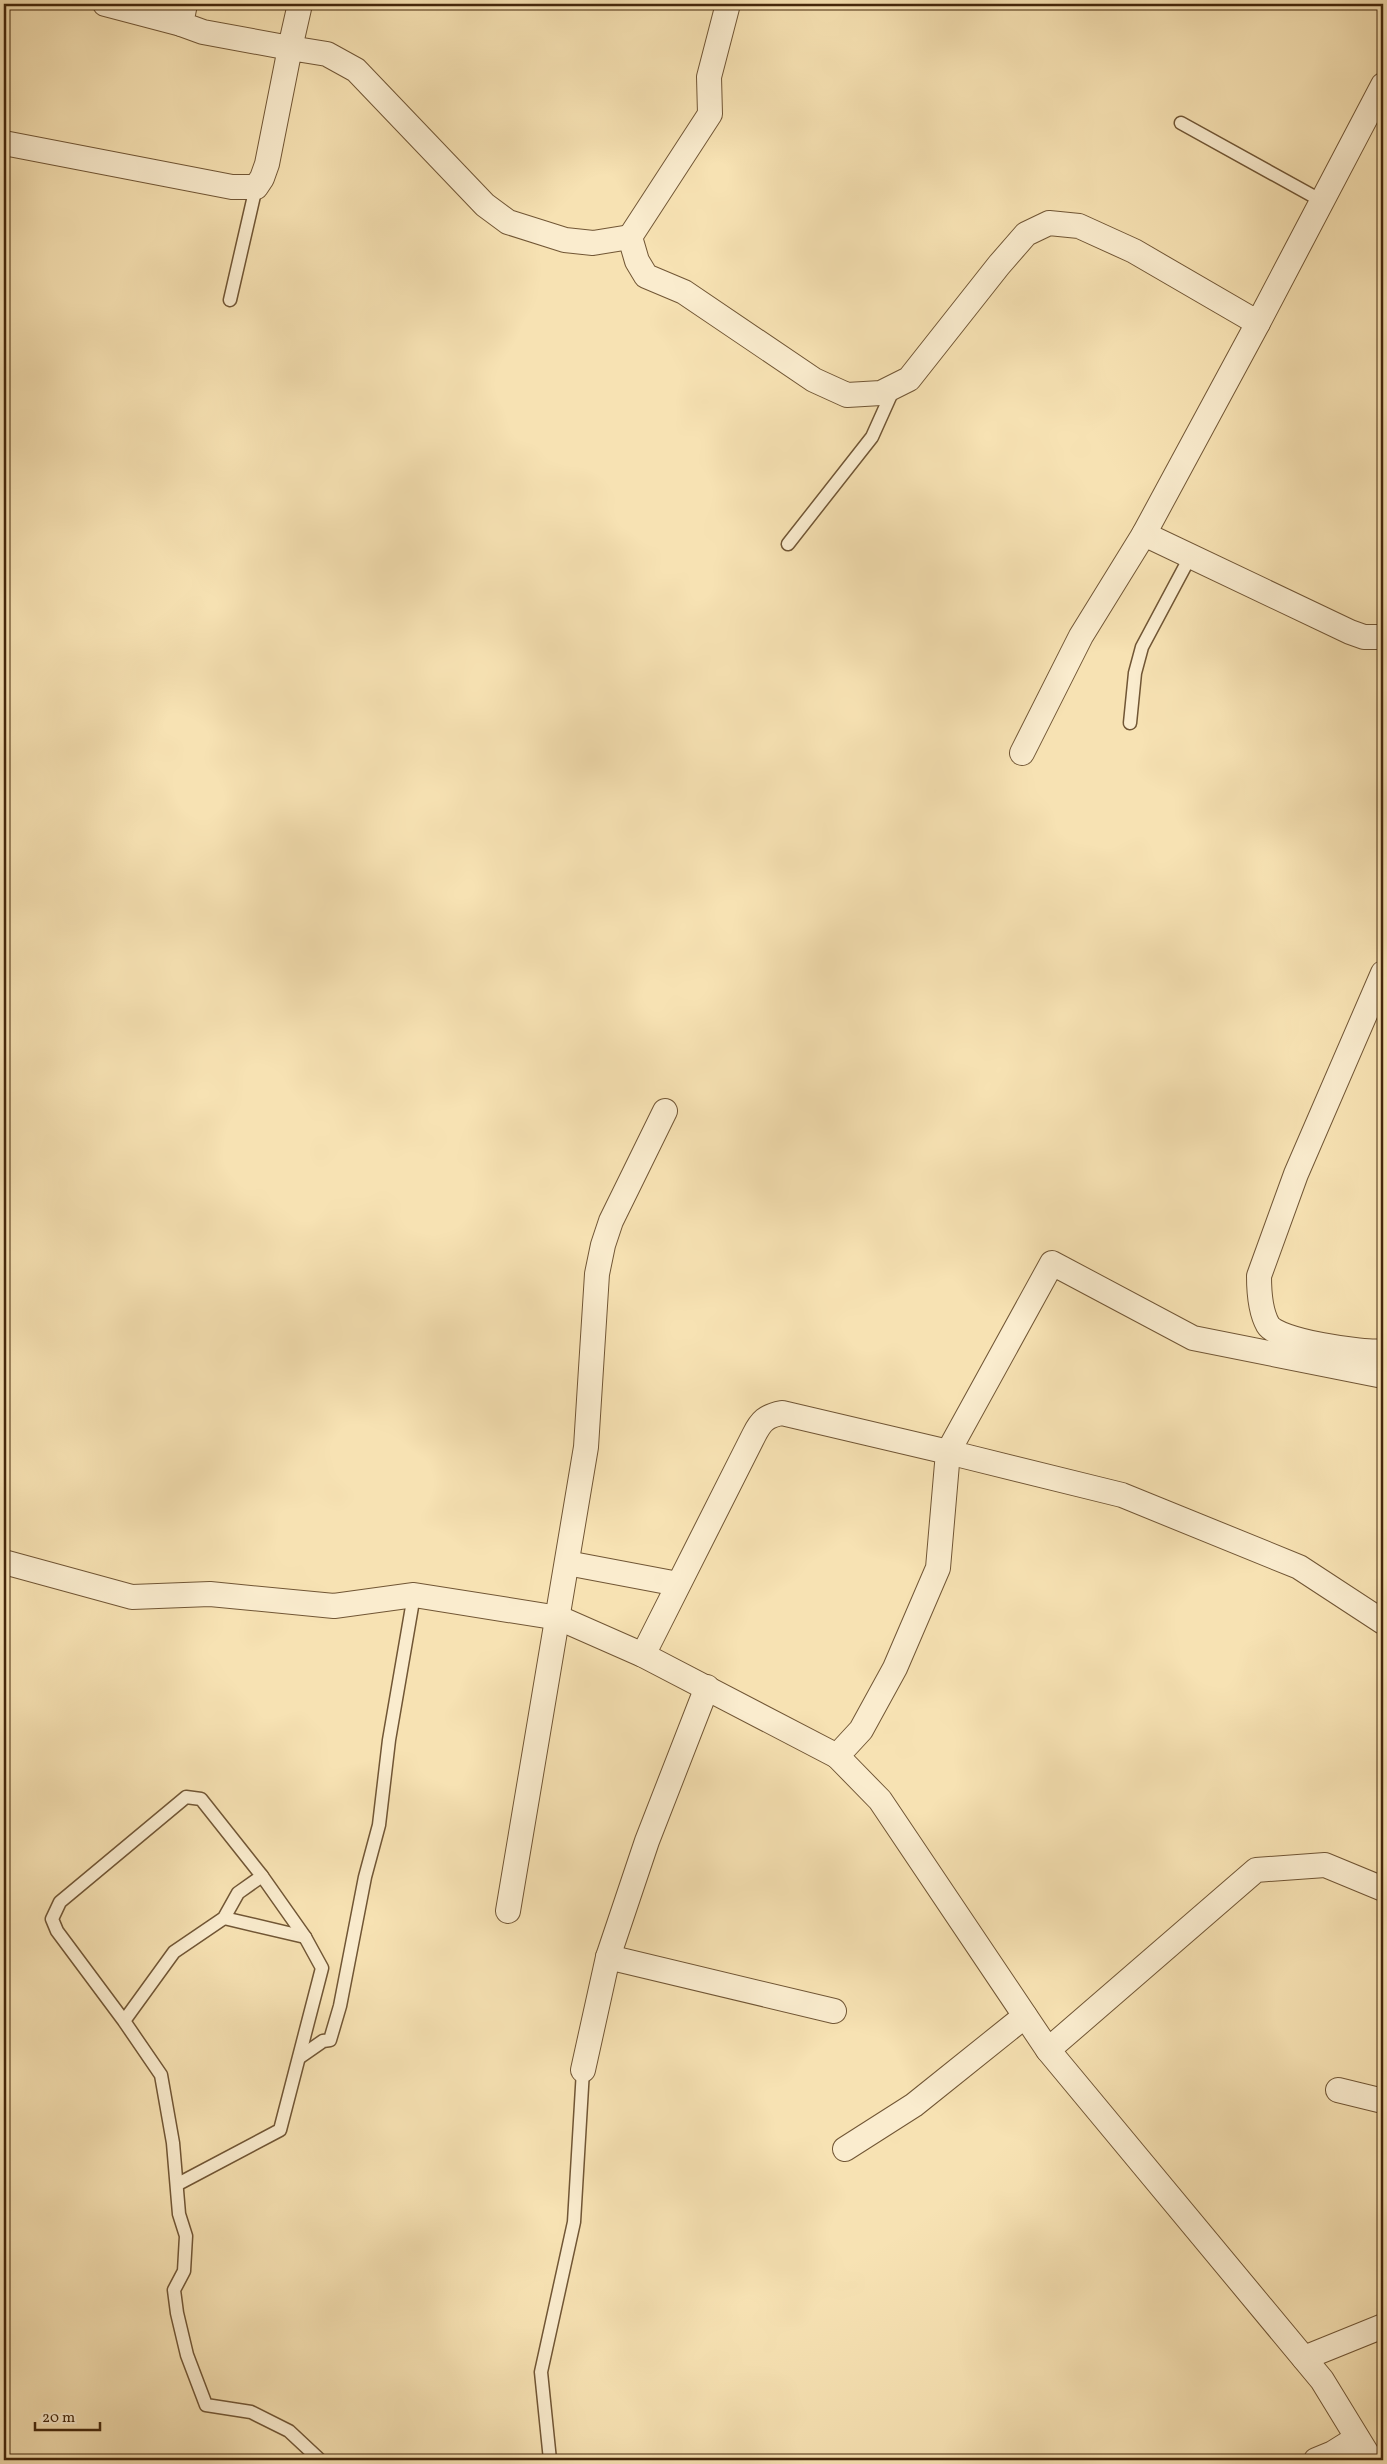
<svg xmlns="http://www.w3.org/2000/svg" width="1387" height="2464" font-family="Vollkorn,serif">
  <rect width="100%" height="100%" fill="#f7e2b3"/>
  <filter id="stains"><feTurbulence type="fractalNoise" baseFrequency=".004" numOctaves="4"/><feColorMatrix values="0 0 0 0 .2 0 0 0 0 .09 0 0 0 0 .02 0 0 0 .5 -.17"/></filter>
  <radialGradient id="worn" r=".72"><stop offset=".6" stop-color="#630" stop-opacity="0"/><stop offset="1" stop-color="#630" stop-opacity=".3"/></radialGradient>
  <g fill="none" stroke-linecap="round" stroke-linejoin="round">
    <defs>
      <g id="service">
        <path d="M1181 123 1322 201"/>
        <path d="M230 300 256 187"/>
        <path d="M788 544 872 437 894 388"/>
        <path d="M1130 723 1135 673 1142 647 1190 557"/>
        <path d="M224 1918 305 1937"/>
        <path d="M124 2021 174 1952 224 1918 238 1893 262 1876 201 1799 186 1797 60 1902 52 1919 57 1931 124 2021 161 2075 173 2143 179 2214 186 2236 184 2271 174 2290 177 2313 187 2355 206 2405 251 2412 289 2431 320 2460"/>
        <path d="M300 2057 323 2041 330 2040 340 2006 365 1877 379 1825 389 1740 414 1595"/>
        <path d="M178 2184 280 2130 322 1968 305 1937 262 1876"/>
        <path d="M550 2460 541 2372 574 2222 583 2070"/>
      </g>
      <g id="minor">
        <path d="M105 4 181 24"/>
        <path d="M185 4 181 24 203 32 290 48 300 4"/>
        <path d="M728 4 709 77 710 114 630 237 637 261 646 276 684 292 814 380 847 395 881 393 909 379 999 265 1026 234 1049 223 1079 226 1134 251 1258 323 1383 85"/>
        <path d="M4 143 232 187H256L262 178 267 164 290 48 327 54 356 70 485 205 508 222 565 240 593 243 630 237"/>
        <path d="M1144 534 1350 632 1364 637H1383"/>
        <path d="M1022 753 1081 636 1144 534 1258 323"/>
        <path d="M1383 973 1296 1174 1259 1276C1259 1291 1260 1311 1268 1325 1277 1341 1365 1354 1383 1351"/>
        <path d="M1383 1376 1193 1338 1052 1263 948 1452 1122 1495 1299 1567 1383 1622"/>
        <path d="M4 1562 132 1597 210 1594 334 1606 414 1595 559 1618 643 1655 837 1756"/>
        <path d="M567 1563 678 1584"/>
        <path d="M643 1655 754 1435C761 1421 766 1416 782 1413L948 1452 938 1568 895 1668 861 1730 837 1756 880 1800 1048 2050 1256 1870 1325 1865 1383 1889"/>
        <path d="M508 1911 586 1447 597 1274 603 1245 611 1221 665 1111"/>
        <path d="M608 1957 834 2011"/>
        <path d="M1048 2050 1322 2380 1371 2460"/>
        <path d="M583 2070 608 1957 647 1841 707 1687"/>
        <path d="M1338 2090 1383 2101"/>
        <path d="M845 2149 914 2105 1025 2016"/>
        <path d="M1304 2358 1383 2326"/>
        <path d="M1316 2460 1333 2453 1357 2438"/>
      </g>
    </defs>
    <!-- service casing -->
    <use href="#service" stroke="#715635" stroke-width="15"/>
    <!-- minor casing -->
    <use href="#minor" stroke="#715635" stroke-width="26"/>
    <!-- service -->
    <use href="#service" stroke="#faecce" stroke-width="12"/>
    <!-- minor -->
    <use href="#minor" stroke="#faecce" stroke-width="24"/>
  </g>
  <!-- margin -->
  <rect width="1387" height="2464" fill="none" stroke="#f7e2b3" stroke-width="20"/>
  <rect x="5" y="5" width="1377" height="2454" fill="none" stroke="#44270b" stroke-width="2.5"/>
  <rect x="10" y="10" width="1367" height="2444" fill="none" stroke="#44270b"/>
  <!-- scale -->
  <path d="M35 2422v8h65v-8" fill="none" stroke="#44270b" stroke-width="2.5"/>
  <text x="42" y="2422" font-size="15" fill="#44270b" stroke="#faecce" stroke-width="4" paint-order="stroke">20 m</text>
  <rect width="100%" height="100%" filter="url(#stains)"/>
  <rect width="100%" height="100%" fill="url(#worn)"/>
</svg>
